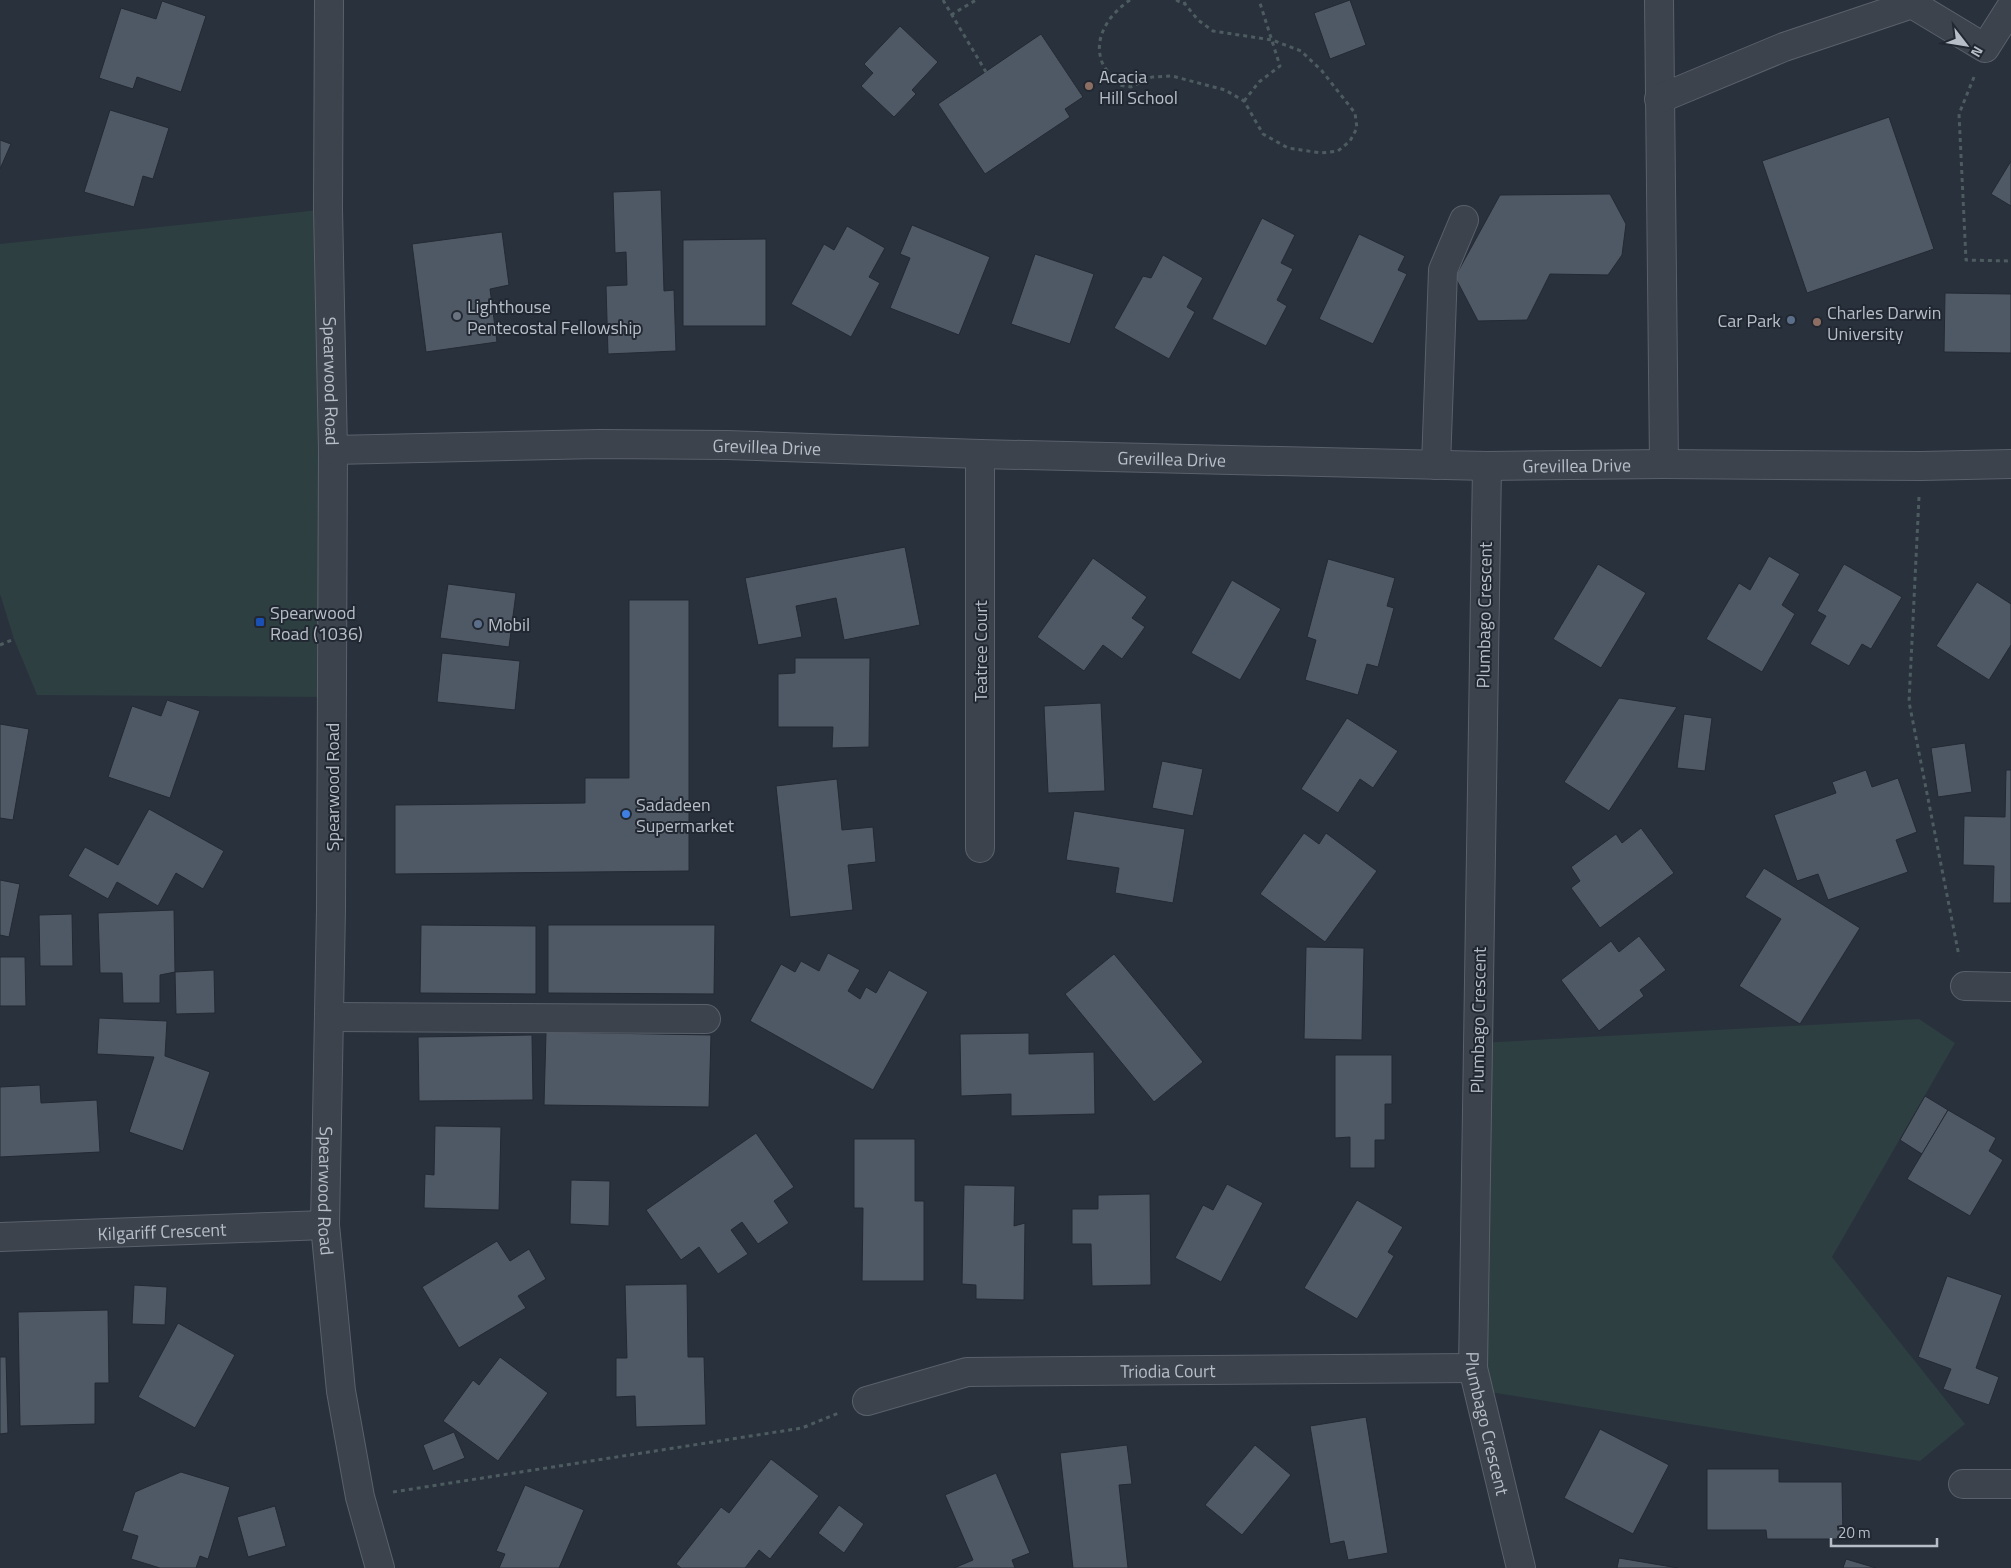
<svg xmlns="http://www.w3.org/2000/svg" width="2011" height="1568" font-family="'Titillium Web',sans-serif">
  <rect width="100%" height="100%" fill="#29313d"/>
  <!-- green -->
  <g fill="#2d3f40">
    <path d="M328 209 332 697 37 695 14 639 0 594V244Z"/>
    <path d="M1919 1019 1955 1043 1832 1257 1965 1424 1920 1461 1477 1390 1478 1043Z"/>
  </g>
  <!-- building -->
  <g fill="#4f5865" stroke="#232a34">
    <path d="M1350 0 1366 45 1330 59 1314 13Z"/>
    <path d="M162 1 206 16 181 92 137 77 133 89 99 78 121 8 156 19Z"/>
    <path d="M900 26 938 62 912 90 916 94 894 117 861 86 873 73 864 64Z"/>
    <path d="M1041 34 1083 97 1065 109 1070 117 985 174 938 104Z"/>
    <path d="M110 110 169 128 153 179 143 176 134 207 84 192Z"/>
    <path d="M1889 117 1934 249 1807 293 1762 161Z"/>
    <path d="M0 140 11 144 0 169Z"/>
    <path d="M2011 161V206L1991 194Z"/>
    <path d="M661 190 664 291 674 290 676 351 608 354 606 286 627 285 626 252 615 253 613 192Z"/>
    <path d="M1610 194 1626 224 1622 255 1608 275 1550 274 1527 320 1478 321 1455 277 1500 195Z"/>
    <path d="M1262 218 1295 235 1281 263 1293 269 1277 300 1287 306 1266 346 1212 319Z"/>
    <path d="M912 225 990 257 959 335 890 308 910 258 900 254Z"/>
    <path d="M847 226 885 248 869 277 880 283 851 337 791 304 824 244 834 250Z"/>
    <path d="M502 232 509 285 490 289 497 342 426 352 412 244Z"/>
    <path d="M1359 234 1405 256 1398 270 1407 274 1373 344 1319 319Z"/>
    <path d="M766 239V326H683V240Z"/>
    <path d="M1035 254 1094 274 1070 344 1011 324Z"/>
    <path d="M1163 255 1203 278 1187 307 1195 312 1169 359 1114 328 1143 276 1151 278Z"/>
    <path d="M1945 293 2011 294V353L1944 352Z"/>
    <path d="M905 547 920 625 844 640 836 598 796 606 802 637 758 645 745 578Z"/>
    <path d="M1769 556 1800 574 1782 605 1795 614 1762 672 1706 639 1739 583 1750 590Z"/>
    <path d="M1093 558 1147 597 1132 618 1145 627 1122 659 1103 645 1084 671 1037 637Z"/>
    <path d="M1328 559 1395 578 1387 606 1394 608 1378 667 1367 664 1358 695 1305 680 1316 640 1307 637Z"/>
    <path d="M1598 564 1646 593 1601 668 1553 639Z"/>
    <path d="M1844 564 1902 597 1871 649 1862 644 1849 666 1810 644 1826 616 1817 611Z"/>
    <path d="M1232 580 1281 609 1240 680 1191 653Z"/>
    <path d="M1977 582 2011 604V645L1989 680 1936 646Z"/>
    <path d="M448 584 516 593 509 647 440 638Z"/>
    <path d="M629 600H689V871L395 874V805L585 803V778H629Z"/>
    <path d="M442 653 520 661 515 710 437 702Z"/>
    <path d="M795 658H870L869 747 832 748 833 727H778V674L795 673Z"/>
    <path d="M1619 698 1677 707 1609 811 1564 782Z"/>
    <path d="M167 700 200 711 170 798 108 777 132 706 161 716Z"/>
    <path d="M1101 703 1105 791 1048 793 1044 706Z"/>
    <path d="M1684 714 1712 718 1705 771 1677 768Z"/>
    <path d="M1347 718 1398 751 1373 788 1360 779 1338 813 1301 789Z"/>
    <path d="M0 724 29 729 13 820 0 818Z"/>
    <path d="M1965 743 1972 792 1938 797 1931 748Z"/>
    <path d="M1162 761 1203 769 1193 816 1152 808Z"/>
    <path d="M1866 770 1872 787 1898 778 1917 832 1896 840 1908 872 1828 900 1818 874 1797 881 1774 815 1836 793 1832 782Z"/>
    <path d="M2006 770H2011V903H1993L1994 866 1963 865 1964 816 2005 817Z"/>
    <path d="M837 779 842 830 873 827 876 862 848 865 853 910 790 917 776 786Z"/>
    <path d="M149 809 224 851 203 889 176 873 158 906 117 882 108 899 68 876 85 847 118 865Z"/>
    <path d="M1074 811 1185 829 1173 903 1115 893 1119 868 1066 860Z"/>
    <path d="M1641 828 1674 873 1600 928 1571 888 1580 881 1571 867 1616 834 1622 843Z"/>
    <path d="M1304 833 1319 844 1326 833 1377 871 1325 942 1260 894Z"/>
    <path d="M1764 868 1860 928 1800 1024 1739 986 1781 919 1745 897Z"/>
    <path d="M0 880 20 884 9 937 0 935Z"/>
    <path d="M174 910 175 972 160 975V1003H123L122 973H100L98 913Z"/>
    <path d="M72 914 73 966H40L39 915Z"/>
    <path d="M421 925 536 926V994L420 993Z"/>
    <path d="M548 925H715L714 994 548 993Z"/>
    <path d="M1639 936 1666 970 1640 990 1644 996 1599 1031 1561 980 1611 941 1619 952Z"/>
    <path d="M1306 947 1364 948 1362 1040 1304 1039Z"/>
    <path d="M828 953 860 970 848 991 860 999 866 987 876 993 889 970 928 992 873 1090 750 1021 781 964 795 972 801 961 819 971Z"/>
    <path d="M1114 954 1203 1062 1154 1102 1065 994Z"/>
    <path d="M0 957H25L26 1006H0Z"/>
    <path d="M214 970 215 1013 176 1014 175 972Z"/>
    <path d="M99 1018 167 1021 165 1056 210 1072 183 1151 129 1132 154 1057 97 1054Z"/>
    <path d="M546 1032 711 1035 709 1107 544 1105Z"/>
    <path d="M1029 1033V1054L1094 1052 1095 1114 1011 1116V1094L961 1096 960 1034Z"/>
    <path d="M532 1035 533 1100 419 1101 418 1037Z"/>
    <path d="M1335 1055H1392V1104H1385V1140H1375V1168H1350V1137L1335 1138Z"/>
    <path d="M40 1085 41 1103 97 1100 100 1152 0 1157V1087Z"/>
    <path d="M1925 1096 1948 1110 1922 1154 1900 1140Z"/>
    <path d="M1948 1110 1996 1138 1989 1151 2003 1160 1970 1216 1907 1179Z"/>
    <path d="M435 1126 501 1127 499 1210 424 1208 425 1174 434 1175Z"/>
    <path d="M756 1133 794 1187 774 1201 789 1223 758 1244 742 1222 731 1230 748 1254 718 1274 699 1247 681 1260 646 1210Z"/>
    <path d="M854 1139H915V1201H924V1281H862L863 1208H854Z"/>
    <path d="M571 1180 610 1181 609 1226 570 1224Z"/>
    <path d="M1227 1184 1263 1203 1221 1282 1175 1258 1203 1205 1213 1210Z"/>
    <path d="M964 1185 1015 1186 1014 1226 1025 1223 1024 1300 976 1299V1285L962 1284Z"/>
    <path d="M1150 1194 1151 1285 1092 1286 1091 1244H1072V1209H1098V1195Z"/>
    <path d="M1357 1200 1403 1227 1388 1252 1394 1256 1357 1319 1304 1288Z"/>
    <path d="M497 1241 510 1261 529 1249 546 1279 518 1296 526 1308 459 1348 422 1287Z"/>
    <path d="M1947 1276 2002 1295 1976 1368 1999 1377 1989 1405 1943 1389 1951 1369 1918 1357Z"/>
    <path d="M687 1284 688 1357H704L706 1425 636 1427 635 1396 616 1397V1358H627L625 1285Z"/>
    <path d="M134 1285 167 1287 165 1325 132 1324Z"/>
    <path d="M108 1310 109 1383H95V1424L20 1426 18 1312Z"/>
    <path d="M178 1323 235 1355 195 1428 138 1397Z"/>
    <path d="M0 1357H6L8 1433 0 1434Z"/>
    <path d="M500 1357 548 1393 498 1461 443 1421 473 1380 479 1385Z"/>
    <path d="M1366 1417 1388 1553 1348 1560 1344 1541 1330 1544 1310 1426Z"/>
    <path d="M1600 1429 1669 1465 1633 1534 1564 1498Z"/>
    <path d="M454 1432 465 1458 433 1471 423 1445Z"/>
    <path d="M1127 1445 1132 1484 1119 1485 1128 1568H1073L1060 1453Z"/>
    <path d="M1255 1445 1291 1475 1242 1535 1205 1505Z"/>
    <path d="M771 1459 819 1496 770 1559 759 1550 745 1568H681L676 1564 721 1507 729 1513Z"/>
    <path d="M1707 1469H1779V1482H1842L1843 1539H1767L1766 1530H1707Z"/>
    <path d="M181 1472 230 1487 208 1559 200 1556 196 1568H160L131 1559 138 1536 122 1531 135 1492Z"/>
    <path d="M996 1473 1030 1553 1012 1560 1015 1568H954L973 1560 945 1495Z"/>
    <path d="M525 1485 584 1510 559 1568H499L505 1554 496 1551Z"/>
    <path d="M839 1505 864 1524 844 1553 818 1533Z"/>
    <path d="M275 1506 286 1546 248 1557 237 1517Z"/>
    <path d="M1619 1558 1678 1568H1617Z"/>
    <path d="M1846 1559 1876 1568H1843Z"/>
  </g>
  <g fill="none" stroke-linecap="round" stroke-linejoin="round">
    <defs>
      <g id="minor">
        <path id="s1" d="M329 0 328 209 333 450 331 909 325 1225 341 1391 360 1497 380 1568"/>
        <path d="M1659 0 1664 464"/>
        <path d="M1659 99 1784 47 1912 4 1985 48 2011 7"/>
        <path id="s2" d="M333 450 599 444 727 445 980 454 1487 466 1664 464 1921 466 2011 464"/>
        <path d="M1436 465 1443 270 1464 220"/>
        <path id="s3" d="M1487 466 1473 1368 1521 1568"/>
        <path d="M980 848V454"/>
        <path d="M1965 986 2011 987"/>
        <path d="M329 1017 706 1019"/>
        <path id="s4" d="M0 1237 325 1225"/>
        <path id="s5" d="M867 1401 967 1372 1473 1368"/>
        <path d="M1963 1484H2011"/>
      </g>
    </defs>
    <!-- minor casing -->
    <use href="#minor" stroke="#5a616b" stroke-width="30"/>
    <!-- path -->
    <g stroke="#4c5c5f" stroke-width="3" stroke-dasharray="4 4" stroke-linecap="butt">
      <path d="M943 0 986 72"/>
      <path d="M1130 0C1111 13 1094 35 1101 59 1103 68 1113 77 1118 85L1131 87 1152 77 1172 76 1225 90 1244 101 1263 134 1288 148 1321 153 1338 151 1350 141 1357 128 1355 113 1322 71 1301 51 1272 40 1213 31 1198 20 1185 4 1184 0"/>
      <path d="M1176 0 1184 4"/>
      <path d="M951 15 976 0"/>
      <path d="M1974 77 1959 114 1966 260 2011 261"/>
      <path d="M1244 101 1259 82 1280 66 1259 0"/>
      <path d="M1919 497 1909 702 1959 956"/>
      <path d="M0 645 14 639"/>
      <path d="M393 1492 802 1428 839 1413"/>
    </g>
    <!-- minor -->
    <use href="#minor" stroke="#3c434d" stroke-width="28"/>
  </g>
  <!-- markers -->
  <g fill="#8d6e63" stroke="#212832" stroke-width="2">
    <circle cx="1089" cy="86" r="5"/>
    <circle cx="1817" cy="322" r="5"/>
  </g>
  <circle fill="#6b7280" stroke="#212832" stroke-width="2" cx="457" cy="316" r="5"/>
  <g fill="#5c6f8a" stroke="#212832" stroke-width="2">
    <circle cx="1791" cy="320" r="5"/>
    <circle cx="478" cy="624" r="5"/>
  </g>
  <rect fill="#1a4fb4" stroke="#212832" stroke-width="2" x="255" y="617" width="10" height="10" rx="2.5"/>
  <circle fill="#3f7fe0" stroke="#212832" stroke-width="2" cx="626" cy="814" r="5"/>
  <g text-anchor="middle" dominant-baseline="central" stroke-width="4" stroke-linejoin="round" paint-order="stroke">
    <!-- poi labels -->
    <g font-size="18" fill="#b8bec8" stroke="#212832" text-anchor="start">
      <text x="1099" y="76">Acacia<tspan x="1099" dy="21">Hill School</tspan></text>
      <text x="467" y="306">Lighthouse<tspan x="467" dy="21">Pentecostal Fellowship</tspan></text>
      <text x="1827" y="312">Charles Darwin<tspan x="1827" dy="21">University</tspan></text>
      <text x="1781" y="320" text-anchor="end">Car Park</text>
      <text x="270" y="612">Spearwood<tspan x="270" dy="21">Road (1036)</tspan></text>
      <text x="488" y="624">Mobil</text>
      <text x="636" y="804">Sadadeen<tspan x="636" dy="21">Supermarket</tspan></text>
    </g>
    <!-- street labels -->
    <g font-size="18" fill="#b8bec8" stroke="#212832">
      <text stroke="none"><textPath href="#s1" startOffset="381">Spearwood Road</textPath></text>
      <text stroke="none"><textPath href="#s2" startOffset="434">Grevillea Drive</textPath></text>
      <text stroke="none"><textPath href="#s2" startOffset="839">Grevillea Drive</textPath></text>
      <text stroke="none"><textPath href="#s2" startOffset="1244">Grevillea Drive</textPath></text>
      <text transform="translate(1484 615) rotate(-89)">Plumbago Crescent</text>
      <text transform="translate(980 651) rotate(-90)">Teatree Court</text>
      <text transform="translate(332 787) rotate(-90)">Spearwood Road</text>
      <text transform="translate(1478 1020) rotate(-89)">Plumbago Crescent</text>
      <text stroke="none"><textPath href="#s1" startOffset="1191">Spearwood Road</textPath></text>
      <text stroke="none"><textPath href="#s4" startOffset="162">Kilgariff Crescent</textPath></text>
      <text stroke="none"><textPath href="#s5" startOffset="305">Triodia Court</textPath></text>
      <text stroke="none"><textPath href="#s3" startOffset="959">Plumbago Crescent</textPath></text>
    </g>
  </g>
  <!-- north arrow -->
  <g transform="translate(1966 45) rotate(121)" stroke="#212832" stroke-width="4" paint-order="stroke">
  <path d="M0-4L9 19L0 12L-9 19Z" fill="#b8bec8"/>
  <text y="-8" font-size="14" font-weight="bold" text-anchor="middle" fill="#b8bec8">N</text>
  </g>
  <!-- scale -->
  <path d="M1831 1538v8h106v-8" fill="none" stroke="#b8bec8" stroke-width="2.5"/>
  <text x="1838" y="1538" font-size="15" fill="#b8bec8" stroke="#212832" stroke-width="4" paint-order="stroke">20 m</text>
</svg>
